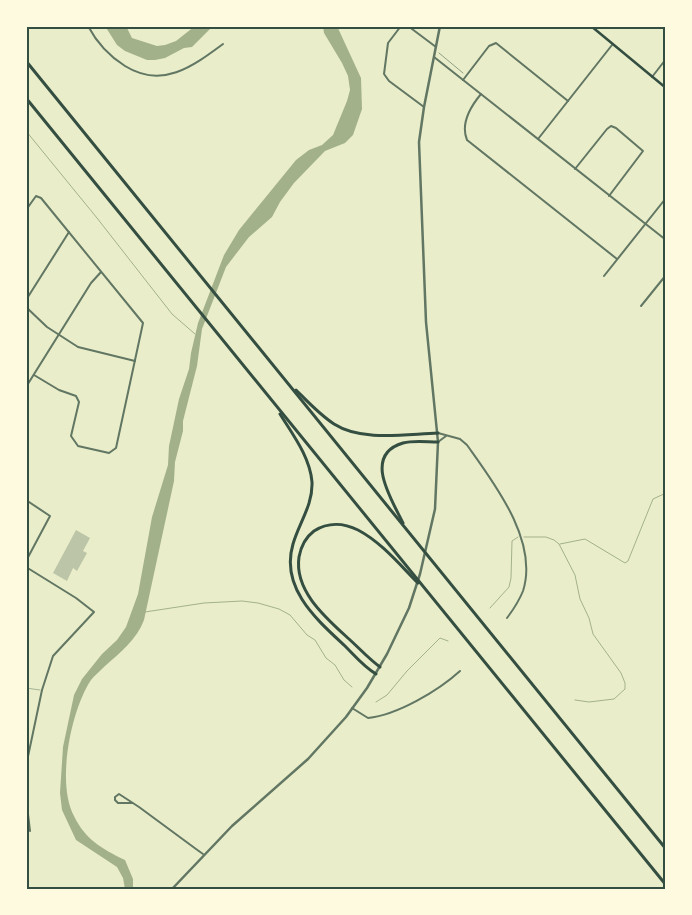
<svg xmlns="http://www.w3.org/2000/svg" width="692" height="915" font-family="Signika,sans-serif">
  <rect width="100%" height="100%" fill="#e9edc9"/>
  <!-- water -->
  <g fill="#a3b18a">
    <path d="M105 26H126L132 38 157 46 165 45 176 41 195 26H213L192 47 184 48 165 58 155 60H147L125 51 117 45Z"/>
    <path d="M323 26H337L361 78 362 109 353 135 345 143 325 151 294 183 280 202 272 217 249 237 226 267 202 329 197 366 183 421V431L175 462 174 481 144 620C137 639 120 653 105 666 101 670 95 675 91 680 71 710 56 783 74 816 85 839 102 849 125 860L133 879V889H125L123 878 117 867 76 840 62 810 60 793 63 747 74 695 82 679 102 654 117 640 126 627 138 594 152 517 168 465 169 446 179 399 189 369 191 353 198 323 224 255 239 230 296 160 309 150 322 145 333 135 347 101 350 90 348 76 342 63 324 33Z"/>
  </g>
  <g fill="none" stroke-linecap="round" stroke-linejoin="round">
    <!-- stream -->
    <g stroke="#a3b18a" stroke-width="1">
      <path d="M26 131 97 218 172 314 195 334"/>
      <path d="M524 537H546L554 540 559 544 575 575 580 599 589 618 593 634 621 673 625 683V689L614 699 589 702 575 700"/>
      <path d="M560 544 585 539 625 563 628 561 653 499 666 493"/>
      <path d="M490 608 509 587 511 578 512 541 518 537"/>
      <path d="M145 612 204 603 242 601 258 603 279 609 290 615 307 635 315 640 326 658 335 665 344 680 352 687"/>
      <path d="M376 702 387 695 407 671 440 638 448 641"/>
    </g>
  </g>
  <!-- building -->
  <path fill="#bcc5a7" d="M76 530 90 538 83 551 87 553 77 571 73 568 67 581 53 573Z"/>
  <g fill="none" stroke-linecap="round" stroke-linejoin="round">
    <!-- path -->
    <path stroke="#344e41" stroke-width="0.5" d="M439 53 463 73"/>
    <!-- service -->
    <path stroke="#617663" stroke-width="0.5" d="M26 688 40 690"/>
    <!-- minor -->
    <g stroke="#617663" stroke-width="2">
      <path d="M88 26C97 43 109 56 125 66 162 89 192 67 223 44"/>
      <path d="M401 26 388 43 384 74 389 81 424 107"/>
      <path d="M408 26 436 47"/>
      <path d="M434 57 666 240"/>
      <path d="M652 77 666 59"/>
      <path d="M463 80 489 46 496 43 568 101"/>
      <path d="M481 94C471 106 460 123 467 140L617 259"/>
      <path d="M538 139 612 45"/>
      <path d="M575 169 607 129 611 126 616 128 643 151 609 196"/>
      <path d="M26 210 36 196 41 198 143 323 116 448 109 453 78 446 71 436 79 402 76 396 59 390 34 375"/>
      <path d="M604 276 666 198"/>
      <path d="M26 300 69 232"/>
      <path d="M641 306 666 275"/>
      <path d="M26 307 47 327 78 347 135 361"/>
      <path d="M26 387 91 283 101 272"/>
      <path d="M438 433 460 439 467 445C494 483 539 541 523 591 519 601 513 610 507 618"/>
      <path d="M438 442 446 436"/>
      <path d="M26 500 50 516 26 561"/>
      <path d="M26 567 76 598 94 612 53 656 42 690 26 766"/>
      <path d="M352 708 368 718C397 715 438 691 460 671"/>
      <path d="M26 797 30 831"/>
      <path d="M133 803H118L115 800V797L119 794 139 807 196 849 203 854"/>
    </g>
    <!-- tertiary -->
    <path stroke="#617663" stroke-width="2.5" d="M172 889 232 826 308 759 346 717 367 688 387 654 409 608 420 574 435 509 438 442 426 322 419 142 424 107 440 26"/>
    <!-- primary -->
    <path stroke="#344e41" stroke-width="2.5" d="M591 26 666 88"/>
    <!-- motorway -->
    <g stroke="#344e41" stroke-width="3">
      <path d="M26 61 666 849"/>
      <path d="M26 98 666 885"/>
      <path d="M296 390C308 402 320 415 334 424 362 442 406 434 438 433"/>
      <path d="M280 414C293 435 310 457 312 482 313 505 299 523 293 544 280 588 316 619 345 646 355 656 364 667 376 674"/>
      <path d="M403 523C392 500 362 455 403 443 414 440 427 442 438 442"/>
      <path d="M380 667C369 659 359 648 349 639 326 618 294 591 299 557 301 546 306 537 314 531 328 522 344 523 358 530 381 542 400 565 418 583"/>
    </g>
  </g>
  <!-- border -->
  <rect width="692" height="915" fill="none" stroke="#fefae0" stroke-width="55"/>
  <rect x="28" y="28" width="636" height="860" fill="none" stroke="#344e41" stroke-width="2"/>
</svg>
